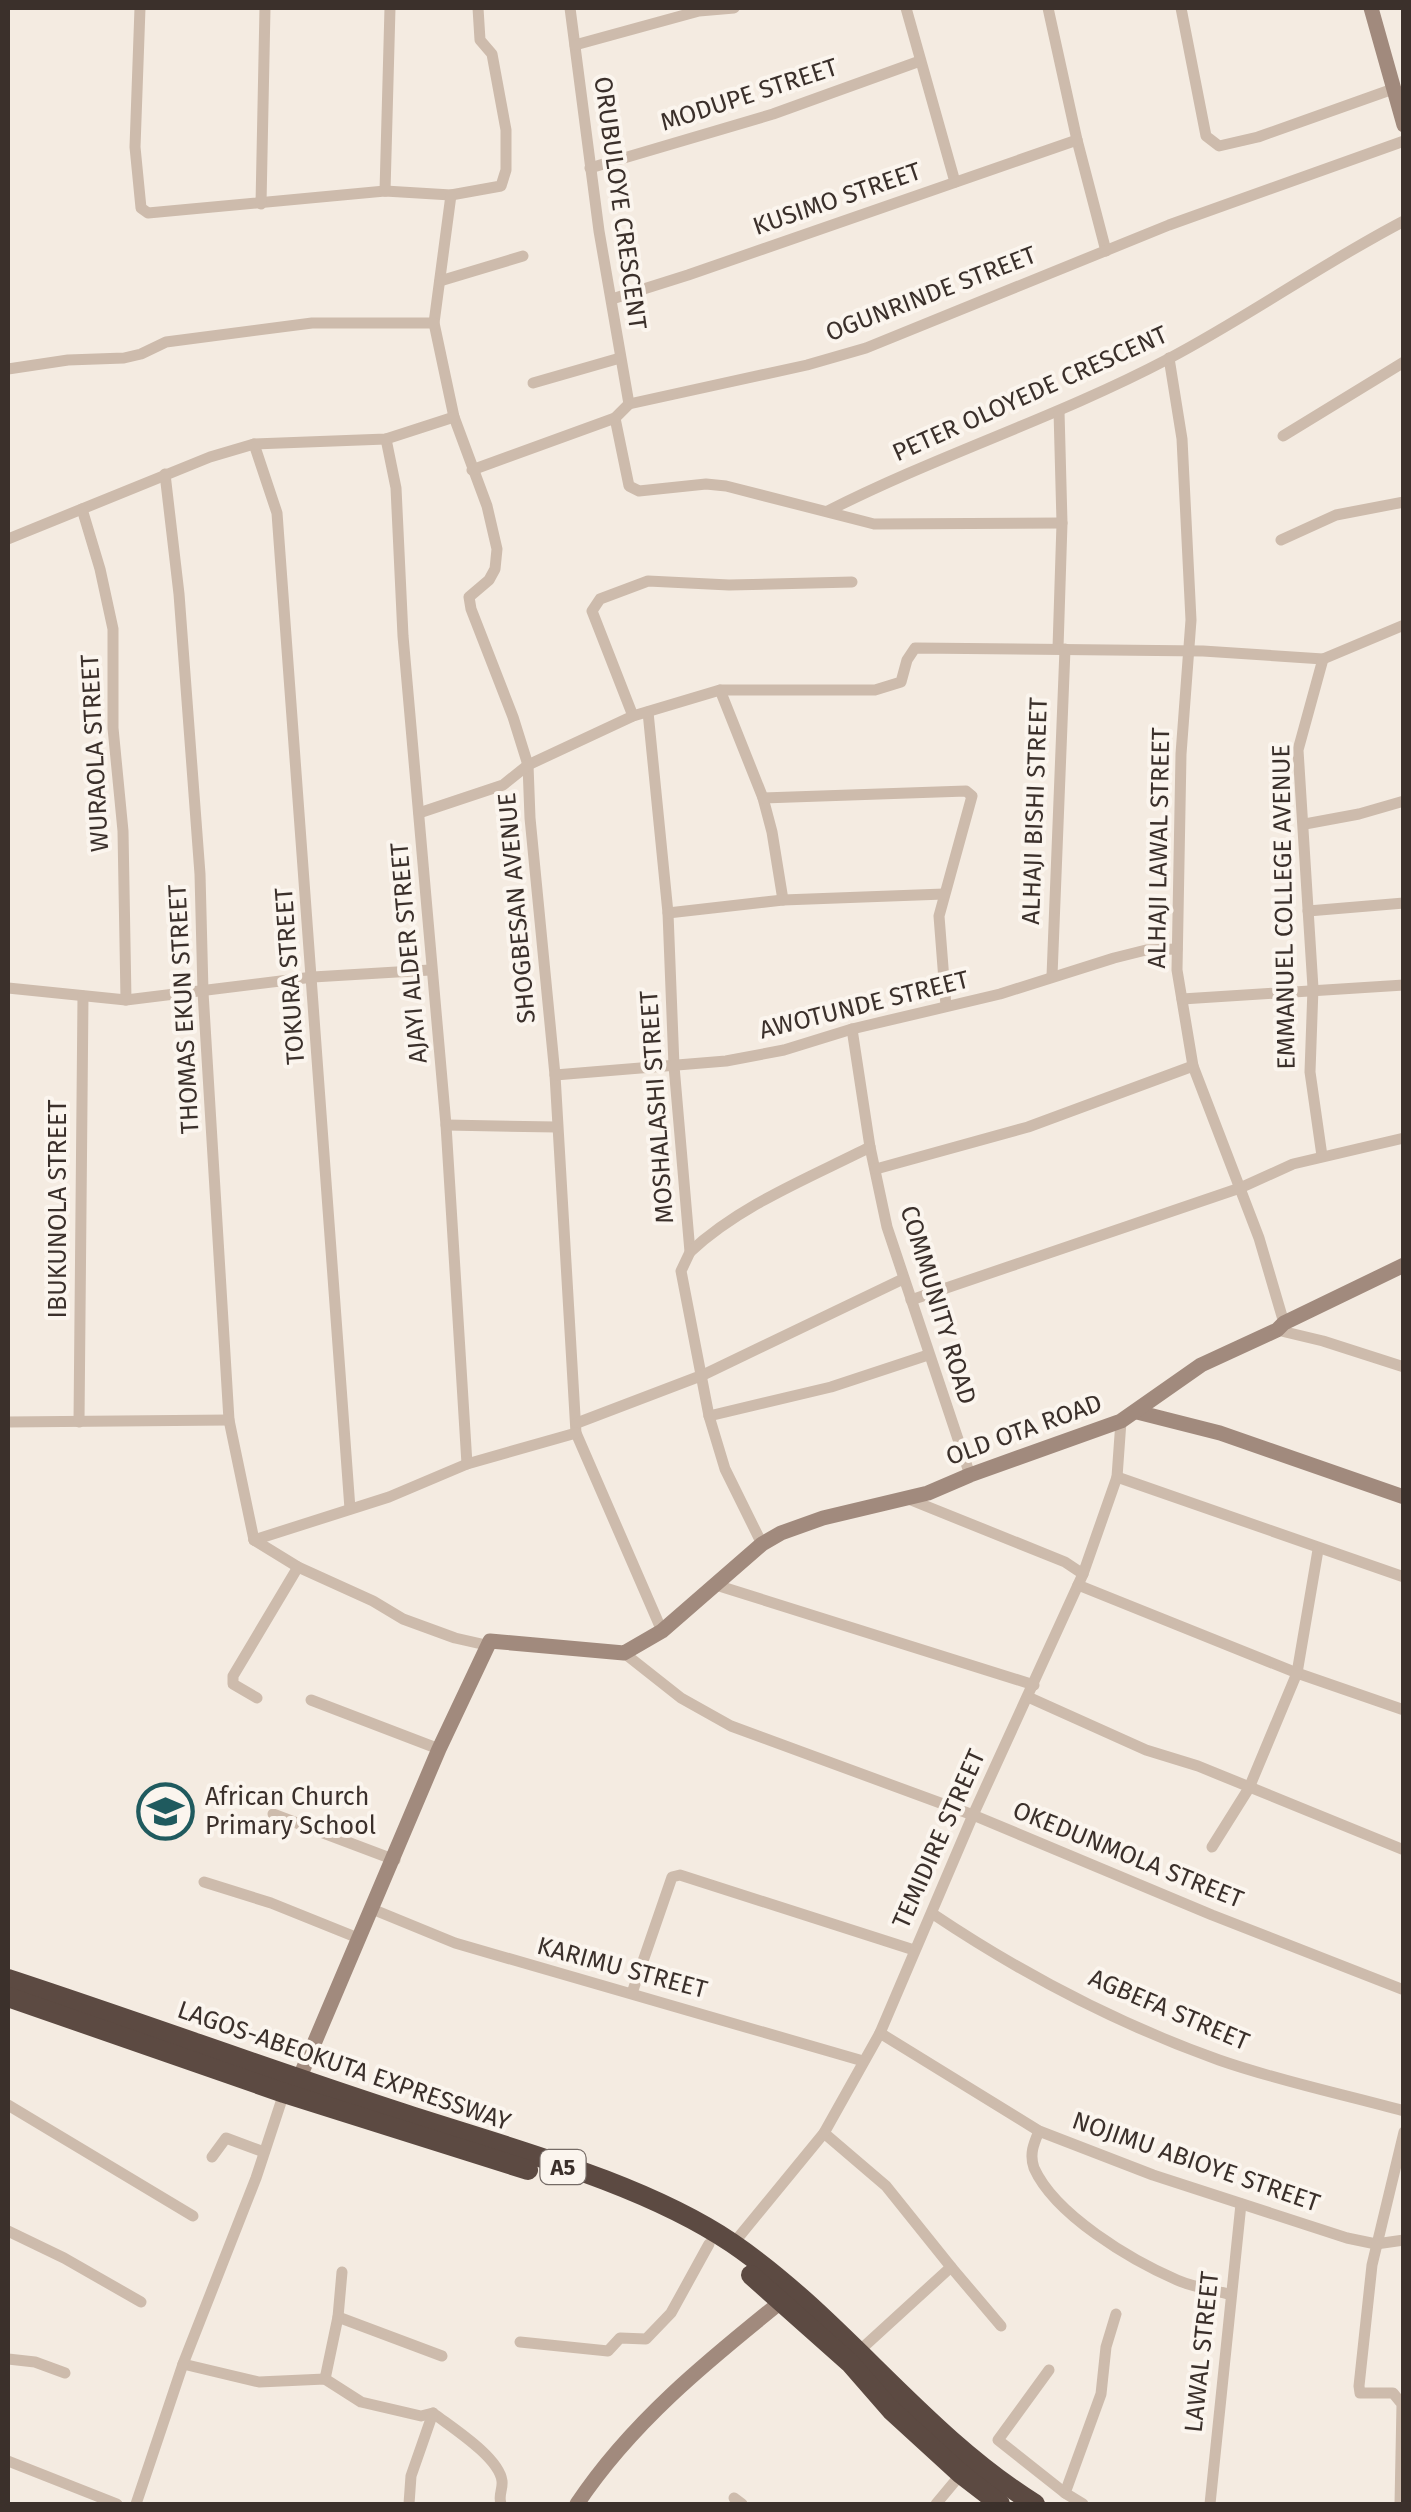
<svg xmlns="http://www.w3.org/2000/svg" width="1411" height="2512" font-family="'Fira Sans',sans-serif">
  <rect width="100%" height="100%" fill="#f4ebe1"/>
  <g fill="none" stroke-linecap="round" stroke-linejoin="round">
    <!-- street -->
    <g stroke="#cdbbac" stroke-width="11">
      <path d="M140 8 135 147 141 208 148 213 385 191 451 195 501 186 506 170V130L492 54 480 40 478 8"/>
      <path d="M570 8 599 231 629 404"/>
      <path d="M906 8 955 182"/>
      <path d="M1048 8 1077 140 1106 251"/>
      <path d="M1181 8 1206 136 1219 146 1258 137 1393 89"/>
      <path d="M575 45 699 11 734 8"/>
      <path d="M590 168 773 114 920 61"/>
      <path d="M385 191 390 8"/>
      <path d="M451 195 434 323 454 417 487 506 497 549 495 569 489 580 469 597 471 609 513 717 528 765 530 818 555 1075 576 1433 662 1631"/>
      <path d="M261 204 265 8"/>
      <path d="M440 281 523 256"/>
      <path d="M612 299 688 275 1077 140"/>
      <path d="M1169 358 1182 439 1191 620 1181 754 1177 970 1193 1066 1259 1238 1284 1323"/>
      <path d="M8 369 68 360 124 358 141 354 166 342 312 323H434"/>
      <path d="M533 383 620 358"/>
      <path d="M615 418 629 486 639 491 706 484 726 486 874 524 1062 523"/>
      <path d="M1283 436 1404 362"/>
      <path d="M386 439 396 488 403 636 446 1125 467 1464"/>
      <path d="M254 444 277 513 350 1509"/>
      <path d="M472 470 615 418 629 404 807 365 866 348 1169 225 1404 141"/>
      <path d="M165 474 179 594 200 874 203 992 229 1420 254 1540"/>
      <path d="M82 509 100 569 113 629V728L123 831 126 1000"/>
      <path d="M828 511C938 455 1058 417 1168 359 1248 317 1323 263 1404 221"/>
      <path d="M8 539 210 457 254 444 386 439 454 417"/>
      <path d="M1281 540 1336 515 1404 502"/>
      <path d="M1058 648 1062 523 1059 411"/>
      <path d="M720 690 763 798 772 832 783 900"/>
      <path d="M648 712 668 913 674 1066 690 1252 681 1271 709 1416 725 1469 762 1544"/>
      <path d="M633 716 592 611 600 599 648 581 729 585 852 582"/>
      <path d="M763 798 966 791 972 796 939 916 946 1006"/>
      <path d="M419 813 503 785 528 765 633 716 720 690H875L901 682 907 660 915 648 1203 651 1323 659 1404 625"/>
      <path d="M1305 824 1359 814 1404 801"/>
      <path d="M1308 911 1404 903"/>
      <path d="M668 913 783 900 944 894"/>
      <path d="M1052 976 1065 649"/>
      <path d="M8 988 126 1000 313 977 430 970"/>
      <path d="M1182 999 1404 985"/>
      <path d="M852 1029 870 1147 887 1227 970 1475"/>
      <path d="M555 1075 726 1061 784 1050 852 1029 1000 994 1114 958 1146 950 1177 949"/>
      <path d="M446 1125 556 1127"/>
      <path d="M1322 1156 1310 1072 1313 988 1298 750 1323 659"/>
      <path d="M876 1169 1028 1127 1193 1066"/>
      <path d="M690 1252C740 1205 809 1178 870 1147"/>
      <path d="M911 1300 1240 1188 1293 1164 1404 1138"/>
      <path d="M1277 1330 1323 1341 1404 1367"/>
      <path d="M709 1416 831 1387 928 1355"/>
      <path d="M8 1422 229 1420"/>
      <path d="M79 1422 83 996"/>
      <path d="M577 1423 703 1375 903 1279"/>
      <path d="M1117 1477 1404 1577"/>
      <path d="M906 1498 1065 1562 1083 1574"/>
      <path d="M254 1540 389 1497 467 1464 576 1433"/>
      <path d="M254 1540 298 1567 373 1601 403 1619 455 1638 486 1645"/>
      <path d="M716 1585 1034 1685"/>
      <path d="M1078 1585 1297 1673 1404 1710"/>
      <path d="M624 1653 681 1698 731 1726 973 1815 1212 1915 1404 1990"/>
      <path d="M1028 1697 1146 1750 1198 1766 1404 1850"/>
      <path d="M257 1698 233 1684V1676L298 1567"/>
      <path d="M311 1700 439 1749"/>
      <path d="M273 1814 395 1860"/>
      <path d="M1212 1847 1249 1788 1297 1673 1318 1550"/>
      <path d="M204 1882 271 1903 358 1938"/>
      <path d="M372 1909 455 1943 863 2061"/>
      <path d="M933 1914C1021 1973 1118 2024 1219 2060 1279 2081 1342 2094 1404 2111"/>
      <path d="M632 1993 672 1877 680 1875 914 1950"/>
      <path d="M880 2033 1039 2131 1153 2175 1347 2238 1376 2244 1404 2240"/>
      <path d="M8 2105 193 2216"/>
      <path d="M1039 2131C1034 2143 1029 2154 1034 2168 1055 2215 1131 2260 1177 2280 1193 2287 1212 2290 1229 2294"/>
      <path d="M824 2133 886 2186 951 2267 858 2352"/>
      <path d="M212 2157 226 2138 264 2152"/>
      <path d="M8 2231 64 2258 141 2302"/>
      <path d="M733 2244 824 2133 880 2033 973 1815 1083 1574 1117 1477 1121 1421"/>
      <path d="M951 2267 1001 2326"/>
      <path d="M338 2317 442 2356"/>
      <path d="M520 2342 608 2351 620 2338 646 2339 671 2313 709 2244"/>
      <path d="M8 2359 35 2362 65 2373"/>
      <path d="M183 2364 259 2382 325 2379 361 2402 421 2416 433 2413C451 2427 499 2457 502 2481 503 2490 498 2495 501 2504"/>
      <path d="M1049 2370 998 2440 1065 2493"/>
      <path d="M325 2379 338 2317 342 2272"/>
      <path d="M8 2461 117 2504"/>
      <path d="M734 2498 742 2504"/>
      <path d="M136 2504 183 2364 256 2178 284 2093"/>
      <path d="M409 2504 411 2476 433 2413"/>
      <path d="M936 2504 961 2474"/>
      <path d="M1083 2504 1065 2493 1101 2394 1106 2347 1116 2314"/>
      <path d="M1210 2504 1241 2204"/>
      <path d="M1400 2504 1402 2404 1393 2393H1360L1359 2386 1372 2265 1404 2132"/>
    </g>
    <!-- secondary -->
    <g stroke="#a18a7d" stroke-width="15">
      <path d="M1371 8 1404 125"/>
      <path d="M1137 1412 1220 1433 1404 1497"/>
      <path d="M299 2079 439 1749 490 1641 624 1653 662 1631 762 1544 781 1533 823 1518 928 1493 970 1475 1121 1421 1201 1365 1277 1330 1284 1323 1404 1265"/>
      <path d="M577 2504C631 2423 706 2362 782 2301"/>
    </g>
    <!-- highway -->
    <g stroke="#5c4a42" stroke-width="20">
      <path d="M8 1979C139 2022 270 2070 402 2113 505 2147 642 2182 732 2243 843 2319 921 2433 1035 2504"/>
      <path d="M8 1997 284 2093 528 2170"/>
      <path d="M751 2275 850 2363 891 2410 961 2474 1000 2504"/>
    </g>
  </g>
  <!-- icons -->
  <defs>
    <symbol id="school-ring" viewBox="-11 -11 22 22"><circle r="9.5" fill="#fbf5ee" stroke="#1f5a5e" stroke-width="1.5"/><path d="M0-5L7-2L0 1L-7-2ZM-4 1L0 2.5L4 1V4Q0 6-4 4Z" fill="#1f5a5e"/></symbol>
  </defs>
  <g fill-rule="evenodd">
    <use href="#school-ring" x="134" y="1780" width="63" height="63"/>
  </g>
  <g text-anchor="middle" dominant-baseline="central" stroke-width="8" stroke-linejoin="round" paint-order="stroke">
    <!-- shield labels -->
    <rect fill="#fbf5ee" stroke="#756b66" stroke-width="2.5" x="540.5" y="2150" width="45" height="34" rx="8"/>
    <g font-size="22" font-weight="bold" fill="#3b302b">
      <text x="563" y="2167">A5</text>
    </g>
    <!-- street labels -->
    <g font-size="25" fill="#3b302b" stroke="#fbf5ee">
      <text transform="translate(749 95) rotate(-18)">MODUPE STREET</text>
      <text transform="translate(837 199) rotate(-19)">KUSIMO STREET</text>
      <text transform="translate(620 203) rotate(82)">ORUBULOYE CRESCENT</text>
      <text transform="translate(931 294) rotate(-21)">OGUNRINDE STREET</text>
      <text transform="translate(1030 394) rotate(-24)">PETER OLOYEDE CRESCENT</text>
      <text transform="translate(95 753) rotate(-93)">WURAOLA STREET</text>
      <text transform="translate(1035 811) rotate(-88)">ALHAJI BISHI STREET</text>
      <text transform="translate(1159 848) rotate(-89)">ALHAJI LAWAL STREET</text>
      <text transform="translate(1284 907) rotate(-91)">EMMANUEL COLLEGE AVENUE</text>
      <text transform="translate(517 908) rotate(-95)">SHOGBESAN AVENUE</text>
      <text transform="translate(409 953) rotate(-95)">AJAYI ALDER STREET</text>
      <text transform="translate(290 976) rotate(-94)">TOKURA STREET</text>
      <text transform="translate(864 1005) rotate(-14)">AWOTUNDE STREET</text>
      <text transform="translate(184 1009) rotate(-93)">THOMAS EKUN STREET</text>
      <text transform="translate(657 1107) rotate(-94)">MOSHALASHI STREET</text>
      <text transform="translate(58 1209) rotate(-90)">IBUKUNOLA STREET</text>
      <text transform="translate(938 1305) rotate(73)">COMMUNITY ROAD</text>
      <text transform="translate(1024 1430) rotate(-20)">OLD OTA ROAD</text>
      <text transform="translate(939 1839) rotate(-66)">TEMIDIRE STREET</text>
      <text transform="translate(1128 1855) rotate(22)">OKEDUNMOLA STREET</text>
      <text transform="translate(622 1968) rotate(15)">KARIMU STREET</text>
      <text transform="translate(1169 2010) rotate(23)">AGBEFA STREET</text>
      <text transform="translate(344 2066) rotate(19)">LAGOS-ABEOKUTA EXPRESSWAY</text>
      <text transform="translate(1196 2162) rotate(19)">NOJIMU ABIOYE STREET</text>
      <text transform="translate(1202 2352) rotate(-84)">LAWAL STREET</text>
    </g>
    <!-- poi labels -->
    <g font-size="25" fill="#3b302b" stroke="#fbf5ee" text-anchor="start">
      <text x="205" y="1797">African Church<tspan x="205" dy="29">Primary School</tspan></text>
    </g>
  </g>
  <!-- border -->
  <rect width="1411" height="2512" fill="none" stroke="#3b302b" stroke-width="20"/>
</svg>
